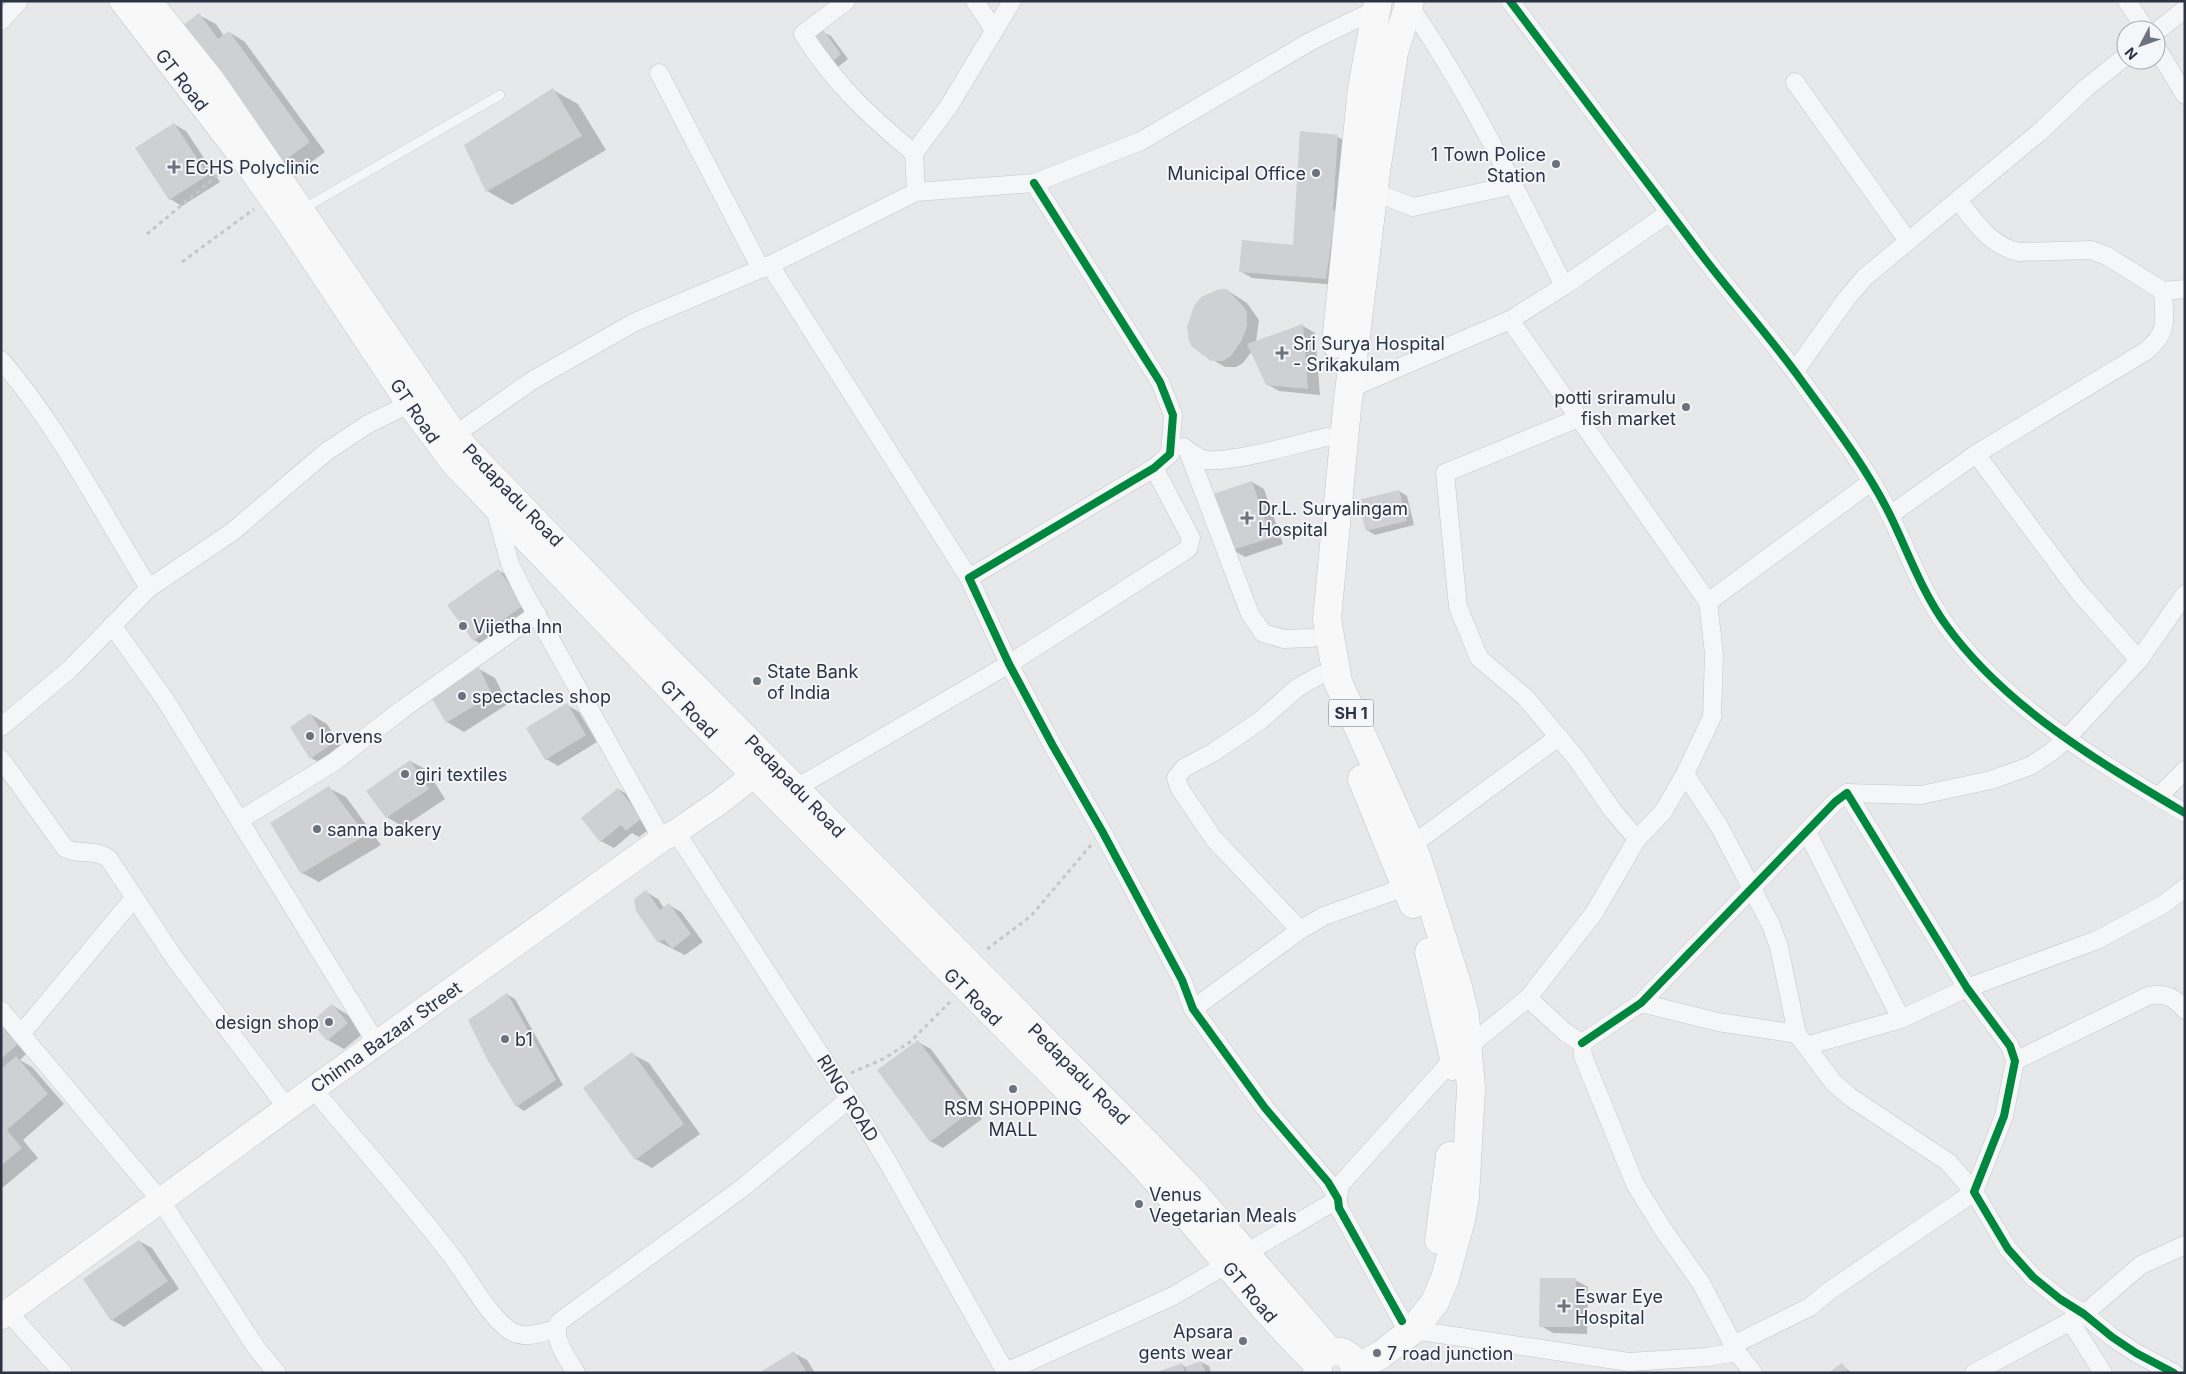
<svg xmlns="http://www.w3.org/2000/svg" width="2186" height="1374" font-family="Inter,sans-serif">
  <rect width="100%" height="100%" fill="#e6e8ea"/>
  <!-- shadow -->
  <g fill="#0003">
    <path d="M199 15 216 24 224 36 229 32 245 42 325 152 299 171 282 162Z"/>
    <path d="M823 32 831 36 848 59 838 67 831 63Z"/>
    <path d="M553 90 578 104 606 150 512 205 487 191Z"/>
    <path d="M174 124 186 131 220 182 182 206 170 199Z"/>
    <path d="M1338 137 1350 144 1338 285 1252 278 1240 271 1295 246Z"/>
    <path d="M1227 290 1247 303 1259 320 1256 342 1303 326 1315 333 1320 395 1279 391 1267 384 1252 351 1243 363 1236 367H1225L1198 351 1189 340 1188 328Z"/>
    <path d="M1252 482 1264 489 1283 544 1245 557 1233 550Z"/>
    <path d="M1399 491 1407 496 1414 525 1375 535 1367 530Z"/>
    <path d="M498 570 515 580 540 615 491 650 474 640 449 605Z"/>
    <path d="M479 669 495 678 508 704 464 732 447 722 433 698Z"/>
    <path d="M567 705 579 712 597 742 558 766 546 759Z"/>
    <path d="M310 714 327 724 346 754 328 767 311 758Z"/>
    <path d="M410 761 427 770 445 799 403 827 387 817Z"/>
    <path d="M329 788 346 797 381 845 319 882 302 873Z"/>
    <path d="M618 789 630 796 654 826 639 837 632 833 614 848 601 841 582 818Z"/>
    <path d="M646 892 658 899 664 908 669 905 681 912 703 942 685 955 659 942Z"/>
    <path d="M507 994 515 999 563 1085 524 1111 517 1106Z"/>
    <path d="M332 1005 348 1015 364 1033 344 1049 328 1040Z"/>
    <path d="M1 1027 13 1033 29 1051 20 1060 32 1067 64 1104 23 1140 38 1158 1 1189Z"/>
    <path d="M918 1042 931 1049 982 1119 943 1148 930 1141Z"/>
    <path d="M632 1054 649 1063 700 1134 652 1168 636 1159Z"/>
    <path d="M139 1241 152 1248 179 1289 124 1327 112 1320Z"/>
    <path d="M1575 1280 1588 1287 1587 1334 1553 1333 1541 1326Z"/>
    <path d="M794 1353 807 1360 815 1373H761Z"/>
    <path d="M1201 1362 1209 1366 1211 1373H1162L1182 1365 1186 1367Z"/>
    <path d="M1842 1365 1852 1373H1830Z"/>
  </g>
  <!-- building -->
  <g fill="#ced0d3">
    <path d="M199 13 218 39 229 31 310 142 281 163 182 26Z"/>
    <path d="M823 30 841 54 830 64 812 40Z"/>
    <path d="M553 88 582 136 486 192 464 145Z"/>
    <path d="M174 123 208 175 169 200 135 148Z"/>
    <path d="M1300 131 1338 135 1333 210 1344 211 1342 239 1332 237 1326 279 1239 272 1242 240 1293 245Z"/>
    <path d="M1220 289H1227L1243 306 1247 312V326L1242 340 1231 356 1223 361H1211L1191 346 1187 327 1194 306 1201 297Z"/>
    <path d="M1303 324 1308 389 1266 385 1247 344Z"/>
    <path d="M1252 481 1271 538 1232 550 1213 494Z"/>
    <path d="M1399 490 1407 521 1366 531 1358 500Z"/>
    <path d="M498 569 524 605 473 641 447 605Z"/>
    <path d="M479 667 492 695 446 723 431 697Z"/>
    <path d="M567 703 586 735 545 760 526 728Z"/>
    <path d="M310 713 330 745 310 759 290 727Z"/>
    <path d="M410 760 429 789 386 818 366 791Z"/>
    <path d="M329 786 366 835 301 874 270 823Z"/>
    <path d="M618 788 642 818 626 831 621 825 600 842 581 818Z"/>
    <path d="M646 890 660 910 669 903 691 934 672 949 664 939 658 943 636 911 634 899Z"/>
    <path d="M507 993 556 1080 516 1107 487 1059 468 1020Z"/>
    <path d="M332 1004 348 1023 327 1041 311 1022Z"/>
    <path d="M1 1026 18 1044 1 1059Z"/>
    <path d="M918 1040 971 1111 930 1142 877 1070Z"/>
    <path d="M632 1052 684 1124 635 1160 583 1088Z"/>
    <path d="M16 1056 48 1094 7 1130 22 1148 1 1166V1069Z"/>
    <path d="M139 1240 168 1281 111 1321 83 1279Z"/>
    <path d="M1540 1278H1576L1575 1327H1539Z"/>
    <path d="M794 1351 807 1373H759Z"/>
    <path d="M1201 1361 1206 1373H1187L1185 1367Z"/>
    <path d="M1182 1363 1185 1373H1161L1160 1371Z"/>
    <path d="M1842 1363 1848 1371 1828 1373Z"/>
  </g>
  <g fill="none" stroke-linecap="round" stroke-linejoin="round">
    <defs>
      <path id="lane" d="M303 209 500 95"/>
      <g id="street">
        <path d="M846 1 803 34C836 85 868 115 914 153"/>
        <path d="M975 1 994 30"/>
        <path d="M1510 1C1572 83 1633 164 1695 246 1729 292 1768 334 1801 380 1833 424 1866 467 1890 515 1908 552 1922 592 1946 625 2005 707 2099 762 2185 813"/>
        <path d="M2127 1 2146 30"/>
        <path d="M1409 5C1470 94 1516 189 1564 286"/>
        <path d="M1 21 19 1"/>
        <path d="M2156 32 2185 9"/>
        <path d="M2156 47 2185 95"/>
        <path d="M659 73 761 269"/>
        <path d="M1795 82 1908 241"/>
        <path d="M1034 183 1160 382 1173 415 1170 454 1154 468 969 578 1009 664 1053 746 1102 831 1182 980 1193 1009 1265 1108 1328 1182 1338 1199 1339 1208 1402 1321"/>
        <path d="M916 192 914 153 949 106 1012 1"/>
        <path d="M1374 192 1413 207 1514 185"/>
        <path d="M1958 200C1975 222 1990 246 2019 252L2091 250 2107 256 2163 291 2185 289"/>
        <path d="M770 265 969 578"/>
        <path d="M1 360C60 429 101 511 149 588"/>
        <path d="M1795 371 1847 298 1865 277 2042 130 2086 88 2126 56"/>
        <path d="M1349 389 1510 320 1564 286 1670 212"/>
        <path d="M1579 418 1445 473 1458 607 1479 658 1526 698 1576 758 1613 811 1637 839"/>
        <path d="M446 441 533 380 635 322 770 265 916 192 1034 183 1141 141 1311 41 1377 9"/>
        <path d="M1184 447C1189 452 1200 459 1207 460 1233 463 1299 443 1327 437"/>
        <path d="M1188 451 1250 614 1263 633 1284 639 1312 638"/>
        <path d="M1976 454 2078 591 2139 660"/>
        <path d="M495 509 510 564 525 594 662 839"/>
        <path d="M1890 515 1976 454 2146 351C2170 331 2164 320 2163 291"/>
        <path d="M1708 602 1871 482"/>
        <path d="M112 625 166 701 377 1044"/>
        <path d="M1 727 70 669 149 588 232 532 326 452 368 424 409 404"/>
        <path d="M1 759 65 848C80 856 95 848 109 859L175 959 287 1108"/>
        <path d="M1685 774 1719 826 1771 925 1779 947 1797 1034"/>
        <path d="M798 787 1009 664 1188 549 1191 538 1154 468"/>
        <path d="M1847 793 1921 795 1991 780 2030 766 2050 753 2067 738 2139 660 2185 594"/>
        <path d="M2158 797 2185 770"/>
        <path d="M240 820 334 762 404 708 537 614"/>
        <path d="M676 832 849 1099 886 1159 1006 1373"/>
        <path d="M1807 832 1901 1019"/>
        <path d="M1404 851 1557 738"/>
        <path d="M1300 930 1214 839 1180 789 1176 778 1184 768 1214 752 1261 720 1297 688 1320 675"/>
        <path d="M1528 998 1566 1033 1582 1043 1583 1056 1635 1184 1664 1231 1701 1283 1737 1352 1753 1373"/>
        <path d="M1641 1003 1718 1022 1797 1034 1833 1082 1850 1097 1948 1162 1974 1192 1829 1291 1810 1307 1733 1345"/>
        <path d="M1193 1009 1300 930 1324 916 1408 886"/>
        <path d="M1 1010 161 1201 257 1349 277 1373"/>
        <path d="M21 1034 134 898"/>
        <path d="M1582 1043 1641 1003 1835 802 1847 793 1967 988 2010 1046 2015 1061 2004 1116 1974 1192 2008 1249 2033 1277 2060 1299 2084 1314 2112 1337 2136 1353 2174 1373"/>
        <path d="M1469 1046 1528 998 1594 913 1637 839 1663 812 1685 774 1712 717 1714 654 1708 602 1510 320"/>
        <path d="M1806 1046 1901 1019 1967 988 2097 940 2164 904 2185 888"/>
        <path d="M2015 1061 2148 996C2165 992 2174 997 2185 1010"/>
        <path d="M313 1089C359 1144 407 1198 451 1255 467 1276 488 1315 509 1330 524 1340 540 1333 556 1329"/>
        <path d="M8 1312 63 1373"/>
        <path d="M2070 1321 2103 1373"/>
        <path d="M1413 1330 1629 1362 1707 1357 1737 1352"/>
        <path d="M576 1373C568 1359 551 1338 559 1322L745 1186 849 1099"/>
        <path d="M1004 1373 1173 1296 1338 1199 1340 1185 1454 1058"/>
        <path d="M1974 1373 2084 1314 2141 1265 2185 1245"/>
      </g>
      <g id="secondary">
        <path d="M122 1 241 156 286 219 409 404 453 463 703 724 1138 1162C1200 1228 1252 1303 1317 1365"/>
        <path d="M149 1 213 81 455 434 467 449 664 654 1153 1148 1194 1191 1331 1351"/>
        <path d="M1 1317 313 1089 662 839 676 832 721 801 755 774 762 760"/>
      </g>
      <g id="primary">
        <path d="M1336 344 1362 88 1378 1"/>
        <path d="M1362 779 1413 904"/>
        <path d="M1429 952 1454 1058 1453 1066"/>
        <path d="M1439 1240 1450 1156"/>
        <path d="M1356 1369 1382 1354 1413 1330 1435 1302 1445 1278 1461 1220 1465 1197 1471 1089 1465 1015 1458 987 1417 858 1338 682 1327 619 1347 408 1376 172 1394 52 1410 1"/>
        <path d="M1317 1373 1320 1359C1330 1349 1341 1349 1351 1358L1356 1373"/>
      </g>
    </defs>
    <!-- lane casing -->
    <use href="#lane" stroke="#c4c6c8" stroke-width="10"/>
    <!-- street casing -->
    <use href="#street" stroke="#c4c6c8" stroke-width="19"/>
    <!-- secondary casing -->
    <use href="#secondary" stroke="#c4c6c8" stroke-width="26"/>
    <!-- primary casing -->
    <use href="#primary" stroke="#c2c5c8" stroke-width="29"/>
    <!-- path -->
    <g stroke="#c5c6ca" stroke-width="3" stroke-dasharray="4 4" stroke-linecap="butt">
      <path d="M147 234 225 169"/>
      <path d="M182 262 254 209"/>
      <path d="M987 949 1031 916 1091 845"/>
      <path d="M851 1073 883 1059 910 1042 950 1002"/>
    </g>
    <!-- lane -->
    <use href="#lane" stroke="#f5f6f7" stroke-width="9"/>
    <!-- street -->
    <use href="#street" stroke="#f5f6f7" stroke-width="18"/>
    <!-- secondary -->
    <use href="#secondary" stroke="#f8f8f8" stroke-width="25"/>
    <!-- primary -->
    <use href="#primary" stroke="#f8f8f8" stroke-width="28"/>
    <defs>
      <g id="cycleway">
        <path d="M1510 1C1572 83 1633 164 1695 246 1729 292 1768 334 1801 380 1833 424 1866 467 1890 515 1908 552 1922 592 1946 625 2005 707 2099 762 2185 813"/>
        <path d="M1034 183 1160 382 1173 415 1170 454 1154 468 969 578 1009 664 1053 746 1102 831 1182 980 1193 1009 1265 1108 1328 1182 1338 1199 1339 1208 1402 1321"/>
        <path d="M1582 1043 1641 1003 1835 802 1847 793 1967 988 2010 1046 2015 1061 2004 1116 1974 1192 2008 1249 2033 1277 2060 1299 2084 1314 2112 1337 2136 1353 2174 1373"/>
      </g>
    </defs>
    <!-- cycleway casing -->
    <use href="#cycleway" stroke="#f4f6f9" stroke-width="11"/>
    <!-- cycleway -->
    <use href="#cycleway" stroke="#00873e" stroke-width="8"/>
  </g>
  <!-- markers -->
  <g fill="#6c737f" stroke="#f4f6f9" stroke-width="2">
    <circle cx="1556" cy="164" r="5"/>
    <path d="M171.5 159.5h5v5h5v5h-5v5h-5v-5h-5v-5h5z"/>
    <circle cx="1316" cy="173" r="5"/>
    <path d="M1279.5 345.5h5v5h5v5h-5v5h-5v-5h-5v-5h5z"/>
    <circle cx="1686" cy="407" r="5"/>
    <path d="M1244.5 510.5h5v5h5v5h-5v5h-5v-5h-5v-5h5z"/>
    <circle cx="463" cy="626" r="5"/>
    <circle cx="757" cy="681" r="5"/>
    <circle cx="462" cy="696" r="5"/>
    <circle cx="310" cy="736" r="5"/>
    <circle cx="405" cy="774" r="5"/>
    <circle cx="317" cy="829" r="5"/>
    <circle cx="329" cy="1022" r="5"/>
    <circle cx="505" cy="1039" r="5"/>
    <circle cx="1013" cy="1089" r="5"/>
    <circle cx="1139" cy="1204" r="5"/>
    <path d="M1561.5 1298.5h5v5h5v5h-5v5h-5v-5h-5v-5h5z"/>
    <circle cx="1243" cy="1341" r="5"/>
    <circle cx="1377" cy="1353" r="5"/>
  </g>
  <g text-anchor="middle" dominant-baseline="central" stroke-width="4" stroke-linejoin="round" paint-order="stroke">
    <!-- shield labels -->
    <rect fill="#f4f6f9" stroke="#676e7b" stroke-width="1" x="1328.5" y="699.5" width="45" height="27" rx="4"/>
    <g font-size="16" font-weight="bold" fill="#2b3445">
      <text x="1351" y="713">SH 1</text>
    </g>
    <!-- street labels -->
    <g font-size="18" fill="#2b3445" stroke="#f4f6f9">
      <text transform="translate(182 80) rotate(52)">GT Road</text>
      <text transform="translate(415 411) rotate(56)">GT Road</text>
      <text transform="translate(513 495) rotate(46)">Pedapadu Road</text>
      <text transform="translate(689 709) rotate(46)">GT Road</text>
      <text transform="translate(795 786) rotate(46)">Pedapadu Road</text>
      <text transform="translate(973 997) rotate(45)">GT Road</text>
      <text transform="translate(386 1037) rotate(-35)">Chinna Bazaar Street</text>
      <text transform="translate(1079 1074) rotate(45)">Pedapadu Road</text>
      <text transform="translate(848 1098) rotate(58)">RING ROAD</text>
      <text transform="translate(1250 1292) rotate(50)">GT Road</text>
    </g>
    <!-- poi labels -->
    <g font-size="18" fill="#2b3445" stroke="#f4f6f9" text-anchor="start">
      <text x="1546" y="154" text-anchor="end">1 Town Police<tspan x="1546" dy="21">Station</tspan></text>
      <text x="185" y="167">ECHS Polyclinic</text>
      <text x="1306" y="173" text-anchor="end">Municipal Office</text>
      <text x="1293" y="343">Sri Surya Hospital<tspan x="1293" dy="21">- Srikakulam</tspan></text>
      <text x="1676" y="397" text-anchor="end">potti sriramulu<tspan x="1676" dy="21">fish market</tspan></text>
      <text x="1258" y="508">Dr.L. Suryalingam<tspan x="1258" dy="21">Hospital</tspan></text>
      <text x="473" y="626">Vijetha Inn</text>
      <text x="767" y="671">State Bank<tspan x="767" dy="21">of India</tspan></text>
      <text x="472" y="696">spectacles shop</text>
      <text x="320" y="736">lorvens</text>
      <text x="415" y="774">giri textiles</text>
      <text x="327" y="829">sanna bakery</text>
      <text x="319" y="1022" text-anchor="end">design shop</text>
      <text x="515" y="1039">b1</text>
      <text x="1013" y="1108" text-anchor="middle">RSM SHOPPING<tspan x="1013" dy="21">MALL</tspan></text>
      <text x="1149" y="1194">Venus<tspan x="1149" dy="21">Vegetarian Meals</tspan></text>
      <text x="1575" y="1296">Eswar Eye<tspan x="1575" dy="21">Hospital</tspan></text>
      <text x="1233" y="1331" text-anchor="end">Apsara<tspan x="1233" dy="21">gents wear</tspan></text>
      <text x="1387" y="1353">7 road junction</text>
    </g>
  </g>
  <!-- border -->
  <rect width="2186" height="1374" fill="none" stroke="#2b3445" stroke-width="5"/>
  <!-- north arrow -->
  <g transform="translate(2141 45) rotate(229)"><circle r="24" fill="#f4f6f9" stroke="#a4a8b1"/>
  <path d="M0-4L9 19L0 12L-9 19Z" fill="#6c737f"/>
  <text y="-8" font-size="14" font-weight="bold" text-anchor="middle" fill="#2b3445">N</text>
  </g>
</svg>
